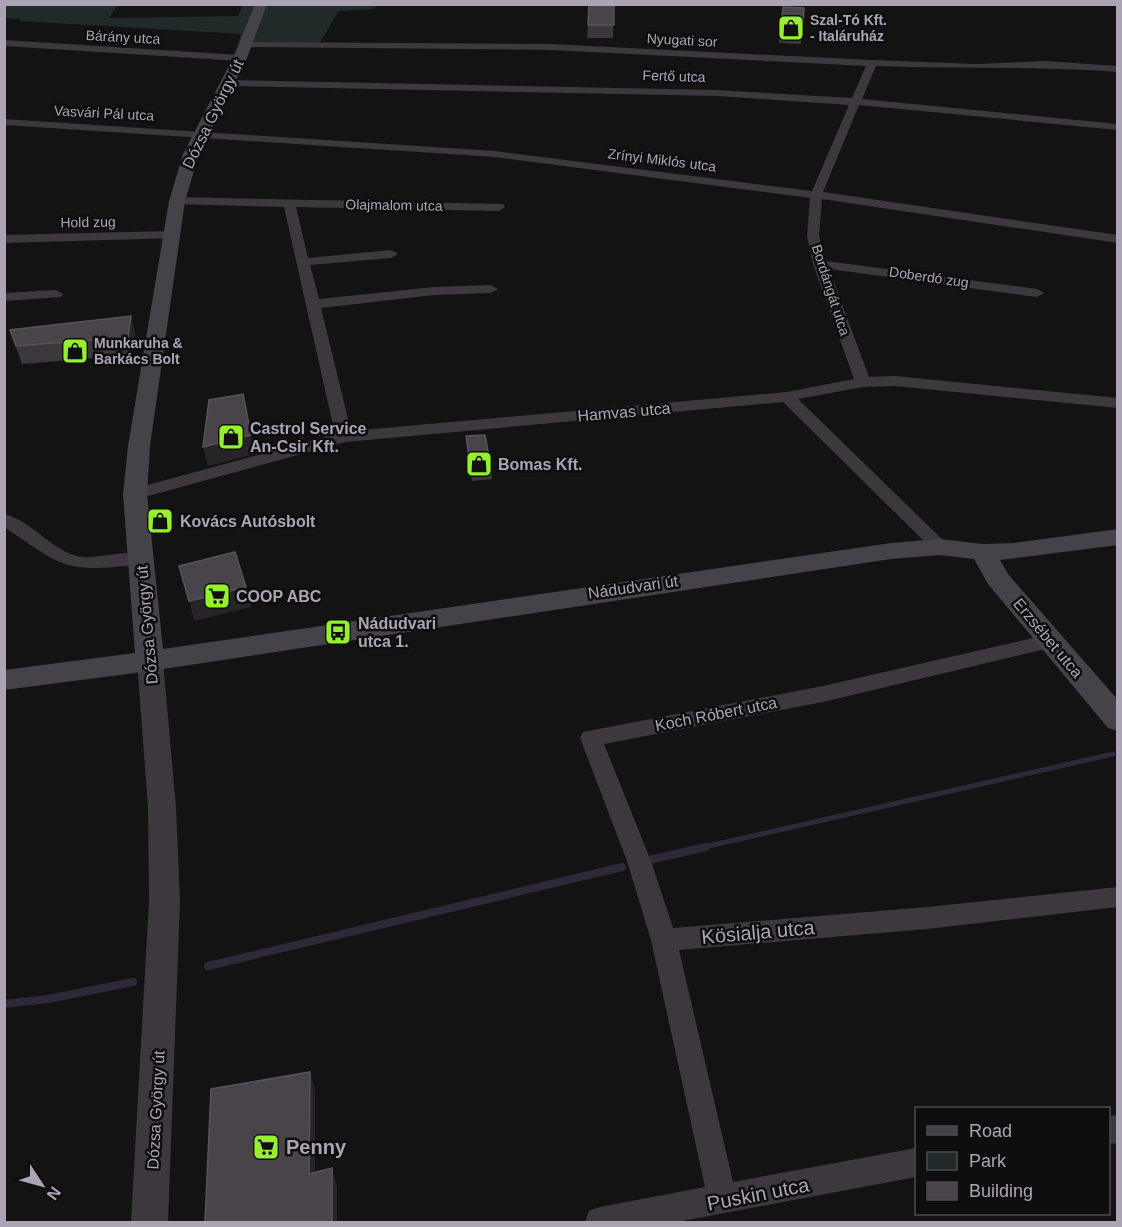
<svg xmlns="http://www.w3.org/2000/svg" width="1122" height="1227" font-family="Arial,sans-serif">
  <rect width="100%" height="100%" fill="#141314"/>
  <!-- green -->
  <path fill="#212929" d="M4 5H118L109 18 238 16 243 5H376L374 9 339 11 319 44H238L241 34 19 21 20 19 5 18Z"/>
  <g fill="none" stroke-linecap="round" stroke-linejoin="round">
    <!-- stream-far1 -->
    <path stroke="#2d2938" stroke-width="5" d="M700 848 1113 754"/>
    <!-- stream -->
    <g stroke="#2d2938" stroke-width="8">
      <path d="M649 860 706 847"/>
      <path d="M208 966 622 867"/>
      <path d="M4 1004 48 999 133 982"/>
    </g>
    <!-- minor -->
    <g fill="#3c383e" fill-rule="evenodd">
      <path d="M4 40 240 55 245 58 240 61 4 46Z"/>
      <path d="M245 42 550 44 872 60 977 64 1045 61 1118 66V72C1037 66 956 69 876 66L862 99 1118 124V130L859 105 823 192 1118 235V243L822 199 819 236 826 261 1037 289 1044 293 1037 297 829 269 869 377 895 376 1118 398V408L895 386 863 387 798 399 946 543 949 547 946 551H934L783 402 345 442 141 498H129L126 494 129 490 335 434 284 207 173 204 171 201 177 197 503 204 505 207 499 211 296 207 308 258 391 250 398 254 391 258 310 265 319 299 434 287 491 285 498 289 491 293 434 295 321 308 351 431 787 392 854 379 813 264 807 236 810 198 495 157 4 125V119L495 151 812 191 849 105 717 96 228 86 223 83 228 80 717 90 852 98 866 66 550 50 242 47V43Z"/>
      <path d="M172 231 177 232V238L4 243V235Z"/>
      <path d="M56 290 63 294 61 297 4 301V293Z"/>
      <path d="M4 514C33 521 53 553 82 557 97 559 142 546 150 558 145 566 133 565 125 566 60 573 56 561 4 527Z"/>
      <path d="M1051 634 1058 636 1061 641 1058 646 823 702 604 744 651 861 673 928 927 907 1118 887V907L927 929 679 950 733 1182 916 1148V1177L677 1222H585L589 1211 600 1207 705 1187 651 940 627 861 580 738 583 732 823 686Z"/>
      <path d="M1118 1115V1143L1108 1144V1116Z"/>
    </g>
    <!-- tertiary -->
    <path fill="#3c383e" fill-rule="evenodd" d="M150 652 159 655 163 661 176 807 180 901 168 1222H131L149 901 148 807 137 661 141 655Z"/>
    <!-- secondary -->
    <path fill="#464249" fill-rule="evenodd" d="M255 4H267L247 58 199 154 185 201 150 446 147 494 163 649 891 543 940 539 983 544 1014 543 1118 529V545L1000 560 1008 574 1118 700V731L1108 728 988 584 974 559 940 555 891 559 150 671 4 690V670L135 653 123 494 128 446 169 201 183 154 233 58Z"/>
  </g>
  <!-- wall -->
  <g fill="#3b383c">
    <path d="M614 4 613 38H587L588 25Z"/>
    <path d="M783 7 803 30 801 44 779 43Z"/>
    <path d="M131 316 135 334 133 355 22 364 10 330Z"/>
    <path d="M466 436 491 467 492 479 472 481 467 449Z"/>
  </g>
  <!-- shaded-wall -->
  <g fill="#272427">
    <path d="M131 316 135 334 133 355 128 337Z"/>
    <path d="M247 413 254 454 208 466 203 447Z"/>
    <path d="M246 587 251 607 194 621 189 601Z"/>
    <path d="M310 1072 315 1090V1192L309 1174Z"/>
    <path d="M332 1168 337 1186V1222H332Z"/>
  </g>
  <!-- building -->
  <g fill="#484449" stroke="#57535a" stroke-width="1.5">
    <path d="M589 4H614V25H588Z"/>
    <path d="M783 7 804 8 803 30 781 29Z"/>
    <path d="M131 316 128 337 16 346 10 330Z"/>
    <path d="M243 394 251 435 203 447 209 400Z"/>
    <path d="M485 435 491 467 471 468 466 436Z"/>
    <path d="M235 552 246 587 189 601 179 566Z"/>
    <path d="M310 1072 309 1174 332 1168V1222H205L211 1089Z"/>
  </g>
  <!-- icons -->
  <defs>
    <symbol id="shop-square" viewBox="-11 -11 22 22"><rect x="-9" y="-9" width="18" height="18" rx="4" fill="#97f02e" stroke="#0f0e0f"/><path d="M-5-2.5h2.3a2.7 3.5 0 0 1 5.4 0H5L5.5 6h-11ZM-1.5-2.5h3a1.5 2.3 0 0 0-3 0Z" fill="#111"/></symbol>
    <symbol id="supermarket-square" viewBox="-11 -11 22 22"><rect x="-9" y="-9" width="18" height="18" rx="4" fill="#97f02e" stroke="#0f0e0f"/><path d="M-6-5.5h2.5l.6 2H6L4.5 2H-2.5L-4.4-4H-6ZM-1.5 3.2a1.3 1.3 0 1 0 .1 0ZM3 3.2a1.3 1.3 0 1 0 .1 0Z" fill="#111"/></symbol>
    <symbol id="bus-square" viewBox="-11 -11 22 22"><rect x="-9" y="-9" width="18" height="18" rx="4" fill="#97f02e" stroke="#0f0e0f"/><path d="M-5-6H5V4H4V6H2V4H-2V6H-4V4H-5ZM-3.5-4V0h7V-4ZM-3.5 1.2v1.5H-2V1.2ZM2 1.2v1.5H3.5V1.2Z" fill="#111"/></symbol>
  </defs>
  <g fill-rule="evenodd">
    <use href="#shop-square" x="776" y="13" width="30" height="30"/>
    <use href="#shop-square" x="60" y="336" width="30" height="30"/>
    <use href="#shop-square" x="216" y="422" width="30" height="30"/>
    <use href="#shop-square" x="464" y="449" width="30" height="30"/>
    <use href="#shop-square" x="145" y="506" width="30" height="30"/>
    <use href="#supermarket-square" x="202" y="581" width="30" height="30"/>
    <use href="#bus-square" x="323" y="617" width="30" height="30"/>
    <use href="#supermarket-square" x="251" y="1132" width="30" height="30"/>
  </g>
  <g text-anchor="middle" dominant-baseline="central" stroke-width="5" stroke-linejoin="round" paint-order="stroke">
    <!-- far-poi labels -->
    <g font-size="14" font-weight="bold" fill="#aca4b5" stroke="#0f0e0f" text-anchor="start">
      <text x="810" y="20">Szal-Tó Kft.<tspan x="810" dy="16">- Italáruház</tspan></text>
      <text x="94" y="343">Munkaruha &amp;<tspan x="94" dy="16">Barkács Bolt</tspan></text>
    </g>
    <!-- far-street labels -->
    <g font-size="14" fill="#aca4b5" stroke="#0f0e0f">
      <text transform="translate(123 37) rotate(3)">Bárány utca</text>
      <text transform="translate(682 40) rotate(3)">Nyugati sor</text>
      <text transform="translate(674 76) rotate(2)">Fertő utca</text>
      <text transform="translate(104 113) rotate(3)">Vasvári Pál utca</text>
      <text transform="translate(662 160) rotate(7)">Zrínyi Miklós utca</text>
      <text transform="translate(394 205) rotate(1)">Olajmalom utca</text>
      <text transform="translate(88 222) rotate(-1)">Hold zug</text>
      <text transform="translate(929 277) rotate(8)">Doberdó zug</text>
      <text transform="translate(831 290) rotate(72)">Bordángát utca</text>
    </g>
    <!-- street labels -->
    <g font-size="16" fill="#aca4b5" stroke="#0f0e0f">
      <text transform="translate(213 114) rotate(-64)">Dózsa György út</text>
      <text transform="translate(624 412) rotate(-5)">Hamvas utca</text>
      <text transform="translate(633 587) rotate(-8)">Nádudvari út</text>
      <text transform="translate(147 625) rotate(-95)">Dózsa György út</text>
      <text transform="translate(1048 638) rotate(50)">Erzsébet utca</text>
      <text transform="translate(716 714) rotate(-11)">Koch Róbert utca</text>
      <text transform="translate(156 1110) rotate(-87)">Dózsa György út</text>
    </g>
    <!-- poi labels -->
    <g font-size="16" font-weight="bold" fill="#aca4b5" stroke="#0f0e0f" text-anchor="start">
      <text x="250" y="428">Castrol Service<tspan x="250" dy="18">An-Csir Kft.</tspan></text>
      <text x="498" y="464">Bomas Kft.</text>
      <text x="180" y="521">Kovács Autósbolt</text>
      <text x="236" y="596">COOP ABC</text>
      <text x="358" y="623">Nádudvari<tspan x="358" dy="18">utca 1.</tspan></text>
    </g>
    <!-- near-street labels -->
    <g font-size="20" fill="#aca4b5" stroke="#0f0e0f">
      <text transform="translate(758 932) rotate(-5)">Kösialja utca</text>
      <text transform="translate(758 1194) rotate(-11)">Puskin utca</text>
    </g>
    <!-- near-poi labels -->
    <g font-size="20" font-weight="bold" fill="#aca4b5" stroke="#0f0e0f" text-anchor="start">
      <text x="286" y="1147">Penny</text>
    </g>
  </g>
  <!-- border -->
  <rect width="1122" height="1227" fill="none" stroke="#aca4b5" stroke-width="12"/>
  <!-- legend -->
  <rect x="915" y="1107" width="195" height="108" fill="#0f0e0f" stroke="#4e4a51" stroke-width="1.5"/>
  <rect x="927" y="1126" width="30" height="9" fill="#464249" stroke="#4e4a51" stroke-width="1.5"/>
  <text x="969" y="1137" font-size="18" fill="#aca4b5">Road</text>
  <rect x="927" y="1152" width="30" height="18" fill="#212929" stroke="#4e4a51" stroke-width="1.5"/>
  <text x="969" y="1167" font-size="18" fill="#aca4b5">Park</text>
  <rect x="927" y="1182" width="30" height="18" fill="#484449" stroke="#4e4a51" stroke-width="1.5"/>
  <text x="969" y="1197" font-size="18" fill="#aca4b5">Building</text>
  <!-- north arrow -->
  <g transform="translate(42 1185) rotate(126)" stroke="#0f0e0f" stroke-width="4.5" paint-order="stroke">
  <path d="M0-4.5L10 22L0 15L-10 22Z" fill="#aca4b5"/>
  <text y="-9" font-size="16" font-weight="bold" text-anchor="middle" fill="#aca4b5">N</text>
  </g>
</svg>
